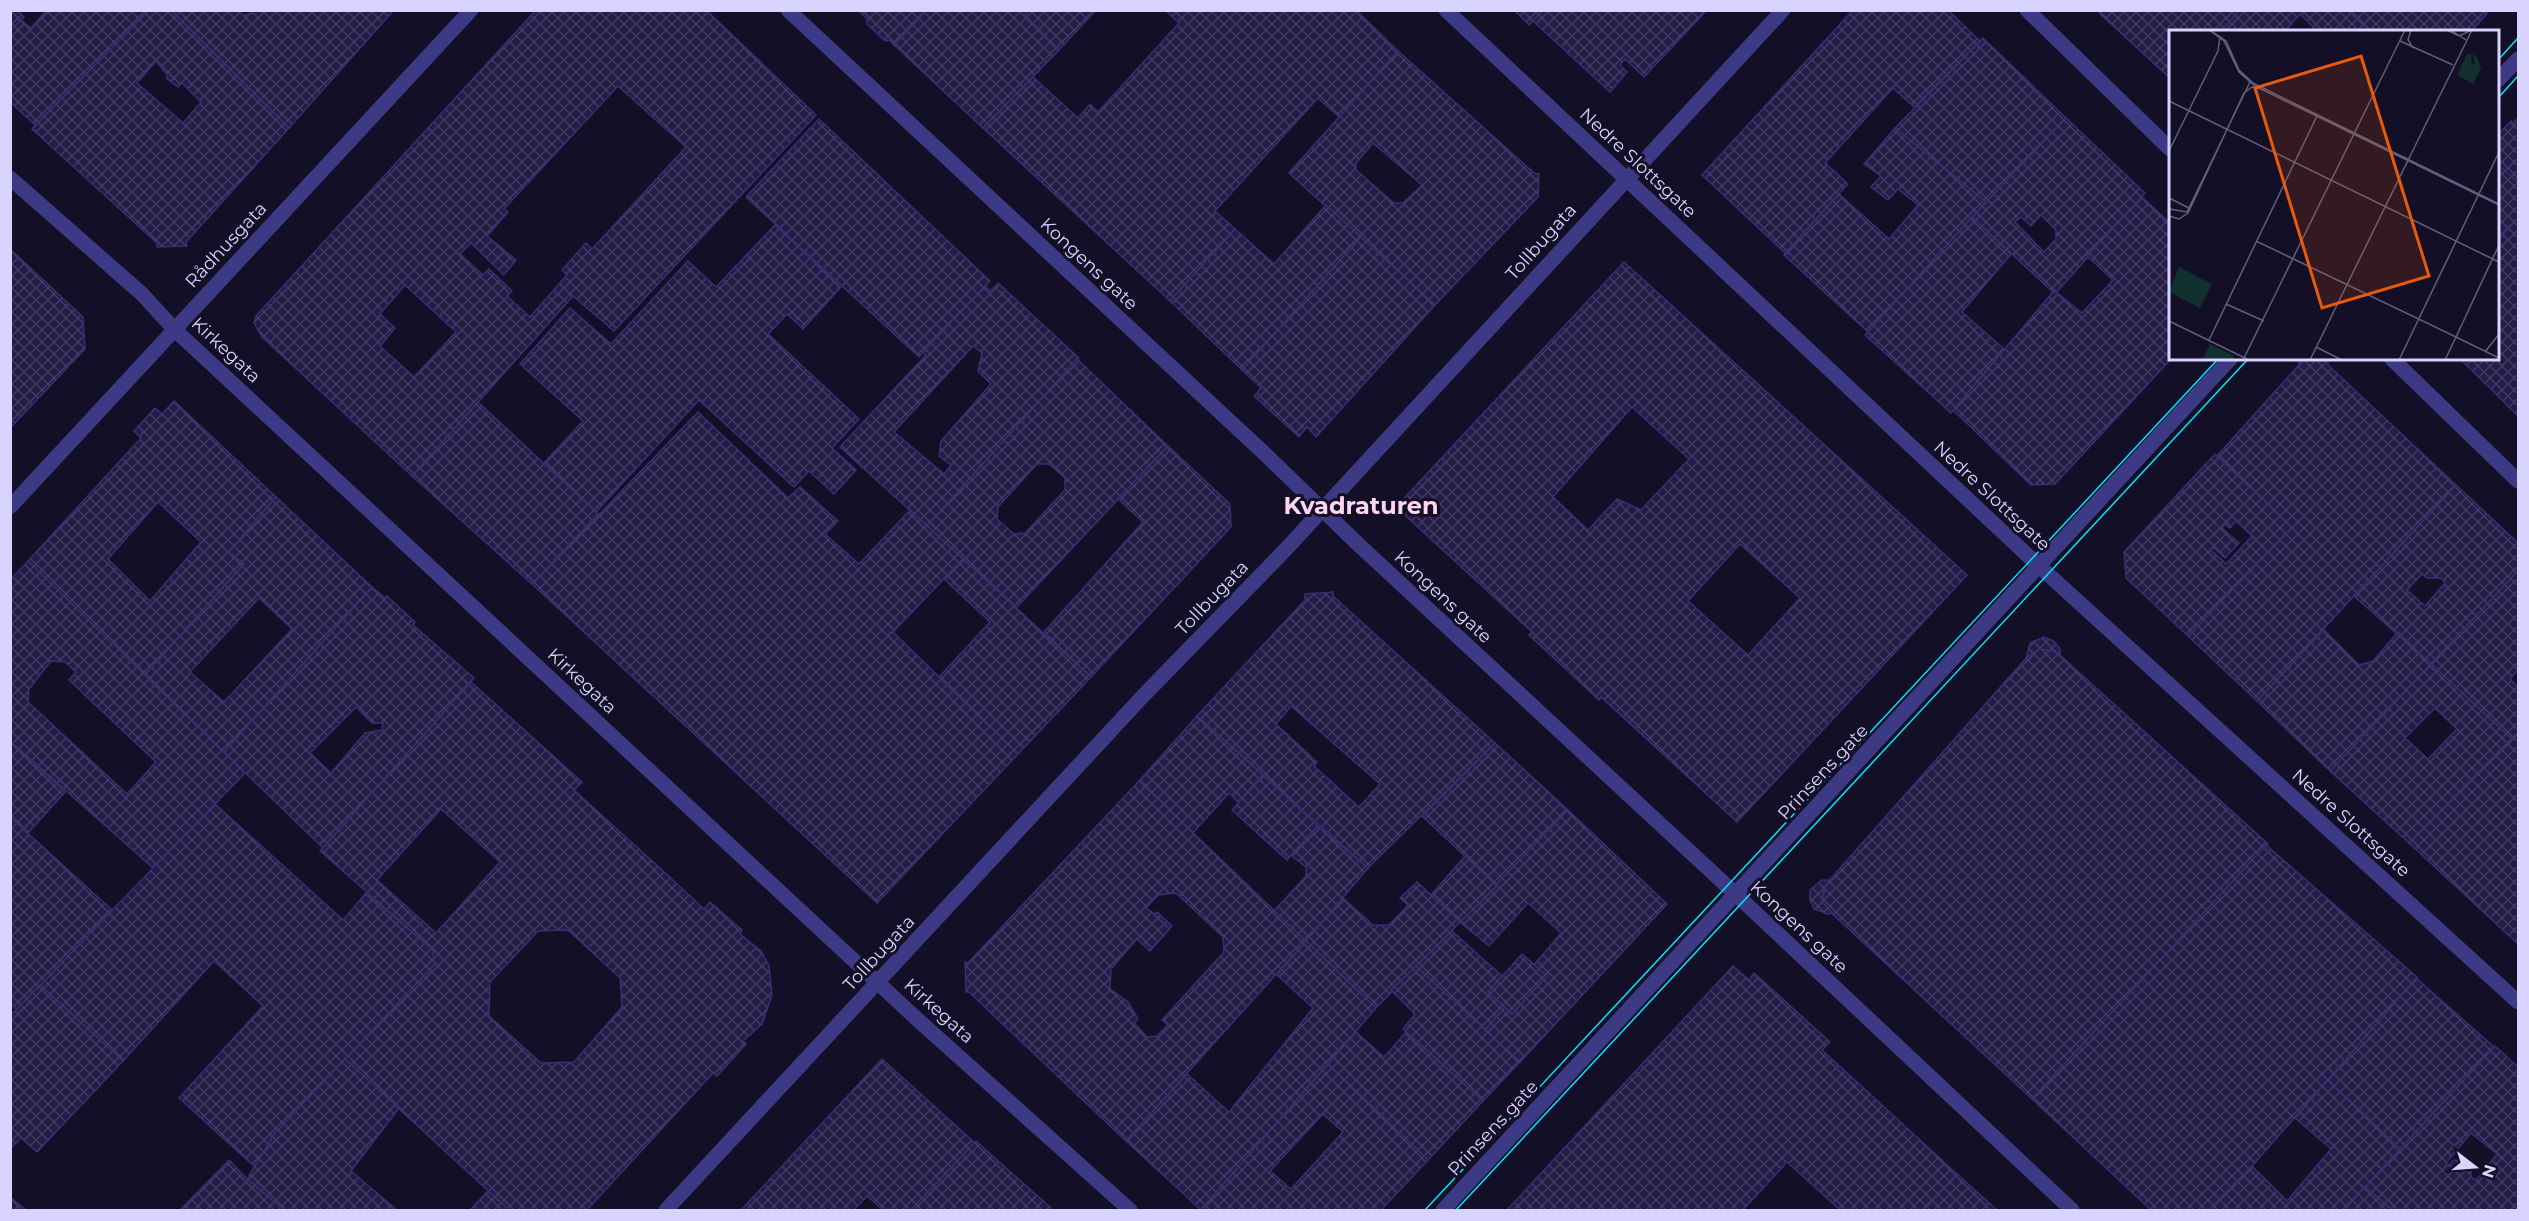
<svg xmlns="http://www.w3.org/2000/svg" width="2529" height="1221" font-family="Montserrat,sans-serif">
  <defs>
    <pattern id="building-cross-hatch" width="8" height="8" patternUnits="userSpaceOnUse" patternTransform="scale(1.5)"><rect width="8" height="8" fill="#241b47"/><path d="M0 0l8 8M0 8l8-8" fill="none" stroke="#433b63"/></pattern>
  </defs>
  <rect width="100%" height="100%" fill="#130f26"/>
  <!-- building -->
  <g fill="url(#building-cross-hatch)" stroke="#3b2d73" stroke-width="1.5" fill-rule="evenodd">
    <path d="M10 10H17L24 17 10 31Z"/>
    <path d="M47 10H149L35 125 10 102V31L21 20 31 28Z"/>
    <path d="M149 10H171L289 128 186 242 187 246 157 247V243L32 129ZM156 61 168 76 166 78 178 87 182 83 201 102 183 123 137 83Z"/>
    <path d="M171 10H238L244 16 257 10H394L289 128Z"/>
    <path d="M536 10H706L816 115 614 331 573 296 412 476 262 337 254 323 256 316ZM618 86 686 147 592 249 586 243 562 270 567 275 530 317 507 296 512 291 489 269 483 275 460 254 471 243 504 275 516 260 487 236 508 212 504 209ZM405 285 456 332 414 377 380 346 395 328 380 314Z"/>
    <path d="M858 10H927L894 45 890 40 885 41 867 24V19Z"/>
    <path d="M927 10H1029L1025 15 1059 50 983 128 894 45Z"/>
    <path d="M1029 10H1096L1059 50 1025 15Z"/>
    <path d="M1165 10H1356L1398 51 1339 117 1318 98 1215 211 1235 229 1170 301 983 128 1033 77 1078 118 1090 104 1098 112 1179 23Z"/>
    <path d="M1514 10H1543L1529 25Z"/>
    <path d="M1543 10H1707L1644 77 1625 59 1620 65 1627 72 1610 92 1533 21Z"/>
    <path d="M1853 10H1948L1980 41 1914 107 1893 88 1825 163 1848 184 1785 253 1702 175Z"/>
    <path d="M2101 10H2240L2220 32H2170V78L2099 13Z"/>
    <path d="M2240 10H2347L2371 32H2318L2300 14 2284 32H2220Z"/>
    <path d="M2347 10H2490L2471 32H2371Z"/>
    <path d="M1983 38 2066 118 1986 202 1895 128Z"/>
    <path d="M1398 51 1534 173 1539 174 1538 197 1435 305 1289 173ZM1373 143 1422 185 1403 203H1394L1356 170V163Z"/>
    <path d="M2066 118 2145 193 2055 294 1972 217ZM2041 215 2056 230V239L2044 252 2015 222 2021 217 2031 226Z"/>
    <path d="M2518 118V182L2498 165V134L2511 121 2513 123Z"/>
    <path d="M819 119 990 281 919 357 746 197Z"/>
    <path d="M1895 128 1986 202 1868 332 1784 255 1839 194 1889 239 1918 205 1898 189 1888 200 1871 187 1881 176 1864 164Z"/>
    <path d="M2498 165 2518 182V218L2498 240Z"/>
    <path d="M2142 197 2170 223 2172 358 2055 484 2031 485 1953 410 2053 292H2056L2082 313 2113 280 2087 256Z"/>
    <path d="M1326 205 1361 237 1242 370 1170 301 1235 229 1274 264Z"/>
    <path d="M1972 217 2011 254 1962 312 2004 349 1951 413 1865 335Z"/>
    <path d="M2518 218V363L2491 389 2459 358H2498V240Z"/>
    <path d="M775 225 841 287 803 329 787 314 768 334 859 419 832 448 856 470 834 494 809 471 794 487 699 400 596 512 544 463 583 421 520 364 570 308 611 344 688 261 716 287Z"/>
    <path d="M1361 237 1435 305 1316 437 1307 427 1299 437 1254 396 1261 388 1242 370Z"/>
    <path d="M10 249 83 317 85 349 10 428Z"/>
    <path d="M1624 262 1967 575 1737 822 1601 697 1599 700 1529 635 1532 632 1396 507ZM1632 407 1689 459 1641 510 1617 499 1588 530 1553 497ZM1740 544 1800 598 1748 655 1688 601Z"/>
    <path d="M998 283 1079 358 927 526 840 447 926 355 923 352 985 286 990 291ZM973 346 982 353 978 371 991 384 941 441 939 456 951 465 944 474 894 432Z"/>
    <path d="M2299 358H2327L2328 365 2456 485 2257 701 2188 636 2292 527 2217 456 2299 365Z"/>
    <path d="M1077 359 1168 446 1017 607 927 526ZM1037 464H1049L1065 478V490L1025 533 1014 534 997 519 998 507Z"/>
    <path d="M2518 363V416L2491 389Z"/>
    <path d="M174 401 276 497 229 552 244 564 144 676 28 561 141 438 134 431 155 408 162 414ZM158 502 201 542 150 601 108 559Z"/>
    <path d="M478 402 598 514 532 584 412 476Z"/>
    <path d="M698 412 788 498 800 487 838 521 825 534 859 564 910 510 963 559 893 632 1018 754 877 903 532 584Z"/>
    <path d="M1168 446 1230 504 1231 527 1091 677 1044 632 1143 522 1118 499Z"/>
    <path d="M2215 454 2292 527 2188 636 2126 578 2124 552ZM2236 521 2252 536 2226 564 2211 550 2214 548 2225 558 2239 543 2222 528 2225 524 2230 528Z"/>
    <path d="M2456 485 2518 543V571L2431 664 2354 596ZM2422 574 2427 578H2441L2445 583 2425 606 2407 590Z"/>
    <path d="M276 497 372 587 224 752 144 676 244 564 229 552ZM259 598 292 629 224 702 190 672Z"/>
    <path d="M963 559 1091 677 1018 754 939 677 990 622 944 579Z"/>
    <path d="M28 561 245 773 153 868 10 741V580ZM51 661 65 662 76 672 69 680 156 762 127 794 28 702 29 689Z"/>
    <path d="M2518 571V670L2510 679 2518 687V732L2512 739 2431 664Z"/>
    <path d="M372 587 385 598 387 596 415 622 413 625 474 678 323 848 224 752ZM356 707 372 723H383L382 730 365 733 331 773 310 753Z"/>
    <path d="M1333 592V596L1495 743 1368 868 1197 716 1305 600V594ZM1291 706 1380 784 1359 807 1314 766 1317 762 1276 724Z"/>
    <path d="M2324 630 2359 665 2373 661 2398 632 2431 664 2330 771 2257 701Z"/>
    <path d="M2044 637 2054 641 2060 649V655L2053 651 2040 649 2026 658 2030 643Z"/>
    <path d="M2040 649 2053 651 2060 655 2268 844 2032 1099 1825 907 1822 901 1826 884 2027 657Z"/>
    <path d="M2431 664 2512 739 2409 843 2330 771ZM2435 708 2457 729 2428 759 2405 738Z"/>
    <path d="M471 682 582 782 574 790 661 869 704 909 710 902 742 930 740 934 761 951 769 966 772 995 762 1024 743 1041 746 1044 717 1076 713 1073 587 1210H509L345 1059 434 965 433 950 320 851ZM441 809 500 862 436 933 377 880ZM568 930 620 978 622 1007 574 1062 541 1063 489 1016 490 982 538 931Z"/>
    <path d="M1197 716 1263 775 1238 802 1229 793 1192 834 1139 781Z"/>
    <path d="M2518 732V944L2409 843Z"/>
    <path d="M10 741 65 792 28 833 10 817Z"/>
    <path d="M1495 743 1568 810 1497 886 1422 816Z"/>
    <path d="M1263 775 1318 826 1287 860 1232 810Z"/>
    <path d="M1139 781 1306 941 1126 1141 969 992H966L965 962 968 963ZM1176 893 1223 937 1224 952 1162 1020 1168 1025 1157 1036 1147 1037 1134 1023 1138 1019 1128 1002 1110 989 1111 969 1137 939 1150 951 1172 926 1157 912 1155 914 1146 908 1158 895Z"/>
    <path d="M215 804 343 920 366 893 433 950 434 965 275 1133 255 1167 179 1098 263 1006 214 961 123 1061 40 985Z"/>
    <path d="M1568 810 1667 904 1520 1062 1485 1030 1505 1007 1512 1014 1547 976 1534 965 1561 933 1528 903 1489 946 1460 922Z"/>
    <path d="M10 817 112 910 17 1010 10 1003Z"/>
    <path d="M1318 826 1368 868 1306 941 1274 911 1306 876V867L1291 855Z"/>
    <path d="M2266 845 2418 978 2252 1166 2209 1210H2151L2032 1099Z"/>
    <path d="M1465 856 1497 886 1460 922 1431 895Z"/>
    <path d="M1822 880H1830L1824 889 1822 901 1832 913 1828 914 1814 909 1810 900V890Z"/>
    <path d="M1417 882 1460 922 1376 1008 1306 941 1343 898 1373 925H1389L1408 905 1400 898Z"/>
    <path d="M1452 931 1502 976 1488 992 1505 1007 1485 1030 1416 966Z"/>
    <path d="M1306 941 1376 1008 1201 1210 1126 1141 1187 1074 1229 1112 1313 1008 1277 975Z"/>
    <path d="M1522 954 1547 976 1512 1014 1488 992Z"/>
    <path d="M1416 966 1520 1062 1483 1101 1403 1029 1415 1014 1391 990Z"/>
    <path d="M1733 966 1749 980 1754 973 1830 1042 1822 1050 1957 1174 1924 1210H1840L1787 1162 1743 1210H1507Z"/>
    <path d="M2416 978 2494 1047 2400 1149 2328 1080Z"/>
    <path d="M40 985 123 1061 37 1152 21 1138 10 1149V1016Z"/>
    <path d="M1356 1032 1384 1057 1406 1032 1483 1101 1428 1160 1328 1064Z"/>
    <path d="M2495 1046 2518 1067V1210H2392L2365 1187ZM2471 1133 2497 1154 2476 1180 2471 1177V1169L2462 1161 2454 1160 2449 1165 2446 1163Z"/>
    <path d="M345 1059 399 1108 351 1171 397 1210H284L247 1179 275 1133Z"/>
    <path d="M882 1059 975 1143 911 1210H883L867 1196 854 1210H741Z"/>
    <path d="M1328 1064 1428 1160 1381 1210H1201ZM1323 1114 1343 1132 1291 1189 1270 1171Z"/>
    <path d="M2328 1080 2400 1149 2344 1210H2209L2252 1166 2287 1201 2331 1149 2295 1118Z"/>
    <path d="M976 1141 1053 1210H911Z"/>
    <path d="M229 1160 247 1179 284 1210H180Z"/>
    <path d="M1957 1174 1997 1210H1924Z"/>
    <path d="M2365 1187 2392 1210H2344Z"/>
    <path d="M488 1191 509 1210H470Z"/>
    <path d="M10 1197 26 1210H10Z"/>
  </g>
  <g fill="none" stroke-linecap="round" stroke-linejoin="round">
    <!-- minor -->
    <g stroke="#3d3a85" stroke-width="15">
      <path d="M788 10 1265 454 1360 546 1727 886 2072 1210"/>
      <path d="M1446 10 2039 566 2518 1002"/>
      <path d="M2027 10 2170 149"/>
      <path d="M2498 80 2518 59"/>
      <path d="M10 178 142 294 175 330 918 1020 1130 1210"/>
      <path d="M2391 358 2518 481"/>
      <path d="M10 507 471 10"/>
      <path d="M666 1210 1142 697 1287 548 1783 10"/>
      <path d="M1443 1210 2231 358"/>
    </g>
    <!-- tram -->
    <g stroke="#00e5ff" stroke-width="1.5">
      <path d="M2498 60 2518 38"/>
      <path d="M2498 98 2518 76"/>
      <path d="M1425 1210 2219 358"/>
      <path d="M1456 1210 2249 358"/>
    </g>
  </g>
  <g text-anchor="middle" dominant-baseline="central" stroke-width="6" stroke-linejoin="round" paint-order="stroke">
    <!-- street labels -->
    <g font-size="18" fill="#d9d4ff" stroke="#130f26">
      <text transform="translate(1638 163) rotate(43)">Nedre Slottsgate</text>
      <text transform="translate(1541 242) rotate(-48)">Tollbugata</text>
      <text transform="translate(226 245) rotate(-47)">Rådhusgata</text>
      <text transform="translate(1089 264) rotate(43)">Kongens gate</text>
      <text transform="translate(226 350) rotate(43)">Kirkegata</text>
      <text transform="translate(1992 496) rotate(43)">Nedre Slottsgate</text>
      <text transform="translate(1443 597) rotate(43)">Kongens gate</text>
      <text transform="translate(1212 598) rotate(-46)">Tollbugata</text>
      <text transform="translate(582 681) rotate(43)">Kirkegata</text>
      <text transform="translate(1823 772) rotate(-47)">Prinsens gate</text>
      <text transform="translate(2351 823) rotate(42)">Nedre Slottsgate</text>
      <text transform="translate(1799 927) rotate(43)">Kongens gate</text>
      <text transform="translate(879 953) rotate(-47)">Tollbugata</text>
      <text transform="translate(939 1011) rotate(42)">Kirkegata</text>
      <text transform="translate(1493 1128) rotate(-47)">Prinsens gate</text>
    </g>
    <!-- district labels -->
    <g font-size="24" font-weight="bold" fill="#ffd6f0" stroke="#130f26">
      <text x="1361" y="505">Kvadraturen</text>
    </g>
  </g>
  <!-- overview -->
  <g transform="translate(2169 30)">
    <rect width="330" height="330" fill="#130f26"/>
    <path d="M298 24H302L303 35 306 32 303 24 308 27 312 38 304 54 288 45Z" fill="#12302f"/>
    <path d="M10 237 43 254 31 278 0 262ZM41 314 65 326 63 330H33Z" fill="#12302f"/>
    <path fill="none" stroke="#625e7d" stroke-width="1.5" d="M40 0 55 11 70 42 86 56 330 175M41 0 57 11 70 40 84 53 330 174M242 0 239 10 244 18M278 0 290 6 303 0M282 0 297 10M231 11 284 35M0 71 330 232M0 121 49 21 51 6M0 168 20 178M0 179 18 182 81 52M0 186 10 189 19 183 75 63 83 57 91 59M87 211 287 307 330 215M57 274 95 291M0 291 80 330M40 310 148 86M147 317 173 330M316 322 330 304M75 328 236 0M141 330 303 0M230 330 330 122M276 330 287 307 330 328"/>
    <path fill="#e8590c" fill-opacity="0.15" stroke="#e8590c" stroke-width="3" d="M192 26 260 246 153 278 86 58Z"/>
    <rect width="330" height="330" fill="none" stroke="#d9d4ff" stroke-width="3"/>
  </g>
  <!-- border -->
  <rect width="2529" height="1221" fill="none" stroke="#d9d4ff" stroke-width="24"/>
  <!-- north arrow -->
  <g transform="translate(2475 1167) rotate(107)" stroke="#130f26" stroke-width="4.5" paint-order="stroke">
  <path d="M0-4.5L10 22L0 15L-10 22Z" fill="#d9d4ff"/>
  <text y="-9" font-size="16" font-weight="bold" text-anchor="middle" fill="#d9d4ff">N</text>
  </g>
</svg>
